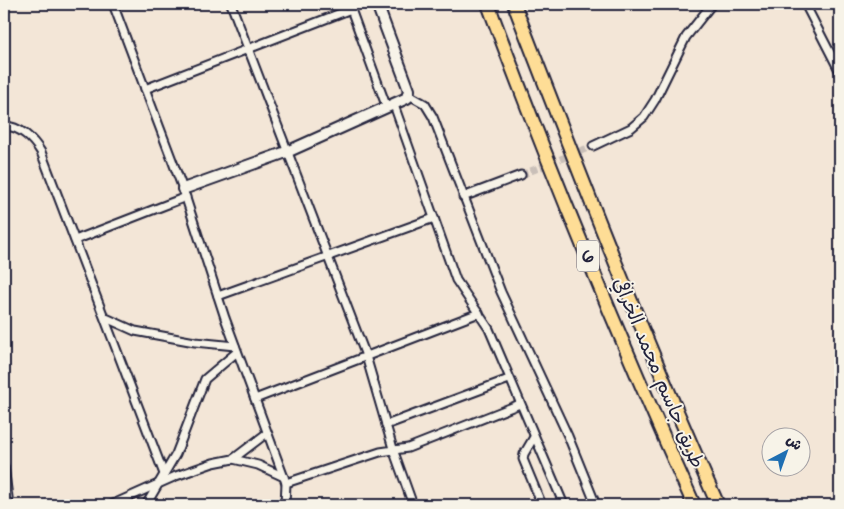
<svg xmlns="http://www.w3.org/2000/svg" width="844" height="509" font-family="'Architects Daughter','Playpen Sans Arabic',sans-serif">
  <rect width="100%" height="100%" fill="#f3e6d7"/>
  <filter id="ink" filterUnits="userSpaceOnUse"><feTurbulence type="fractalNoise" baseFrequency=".02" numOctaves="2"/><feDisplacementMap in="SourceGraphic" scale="10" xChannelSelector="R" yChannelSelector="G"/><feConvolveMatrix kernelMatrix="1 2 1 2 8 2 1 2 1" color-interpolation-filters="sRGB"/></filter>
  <g filter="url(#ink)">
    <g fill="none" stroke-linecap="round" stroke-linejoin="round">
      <!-- street-tunnel -->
      <path stroke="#c9bfb8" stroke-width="7" stroke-dasharray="7 3.5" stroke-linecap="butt" d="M521 175 593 146"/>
      <defs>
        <g id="street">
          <path d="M113 4 183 189 225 318 286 483 285 505"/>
          <path d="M231 4 366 356 394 452 413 505"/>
          <path d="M349 4 387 108"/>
          <path d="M805 4 840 72"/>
          <path d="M145 89 351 9"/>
          <path d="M409 95 425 104 433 117 501 292 568 436 596 505"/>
          <path d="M394 105 456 280 489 329 564 505"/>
          <path d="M4 126C20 126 33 139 41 152L164 474"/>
          <path d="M593 146 631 128 644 117 655 100 686 37 712 4"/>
          <path d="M463 197 521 175"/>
          <path d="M75 240 186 197"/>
          <path d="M218 296 434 218"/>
          <path d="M106 318 135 331 195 342 235 346"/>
          <path d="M255 399 479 313"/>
          <path d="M386 425 509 379"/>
          <path d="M534 437 524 454 523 459 542 505"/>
          <path d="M233 459 258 465 284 477"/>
          <path d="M4 466 9 505"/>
          <path d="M286 483 380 452 408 448 520 404"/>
          <path d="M111 505 176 476 213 463 233 459 267 433"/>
          <path d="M146 505 176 454 205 379 237 352"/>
        </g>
        <path id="secondary" d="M183 189 289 151 407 98 409 90 377 4"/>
        <g id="highway">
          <path d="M488 4C551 173 620 340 694 505"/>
          <path d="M514 4C579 172 644 340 718 505"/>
        </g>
      </defs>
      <!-- street casing -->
      <use href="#street" stroke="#22223b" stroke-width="11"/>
      <!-- secondary casing -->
      <use href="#secondary" stroke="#22223b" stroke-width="14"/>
      <!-- highway casing -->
      <use href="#highway" stroke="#22223b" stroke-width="16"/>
      <!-- street -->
      <use href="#street" stroke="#f7f3e8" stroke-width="7"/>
      <!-- secondary -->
      <use href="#secondary" stroke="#f7f3e8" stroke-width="10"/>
      <!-- highway -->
      <use href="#highway" stroke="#fedd96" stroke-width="12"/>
    </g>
  </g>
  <g text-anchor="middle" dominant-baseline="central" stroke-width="4" stroke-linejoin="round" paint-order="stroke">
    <!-- shield labels -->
    <rect fill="#f7f3e8" stroke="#62616f" stroke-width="1" x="577" y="240.5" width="22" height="31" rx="4"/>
    <g font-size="18" font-weight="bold" fill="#22223b">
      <text x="588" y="256">6</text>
    </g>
    <!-- street labels -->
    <g font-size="19" fill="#22223b" stroke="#f7f3e8">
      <text transform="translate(658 373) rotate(67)">طريق جاسم محمد الخرافي</text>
    </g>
  </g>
  <!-- margin -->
  <rect width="844" height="509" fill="none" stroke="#f7f3e8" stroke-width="20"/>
  <rect x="10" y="10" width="824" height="489" fill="none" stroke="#22223b" stroke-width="2" filter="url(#ink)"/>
  <!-- north arrow -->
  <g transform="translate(786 452) rotate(41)"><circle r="24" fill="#f7f3e8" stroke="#a29fa3"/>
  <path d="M0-4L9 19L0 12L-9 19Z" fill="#1f6fb2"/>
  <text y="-8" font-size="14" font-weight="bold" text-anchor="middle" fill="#22223b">ش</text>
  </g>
</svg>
